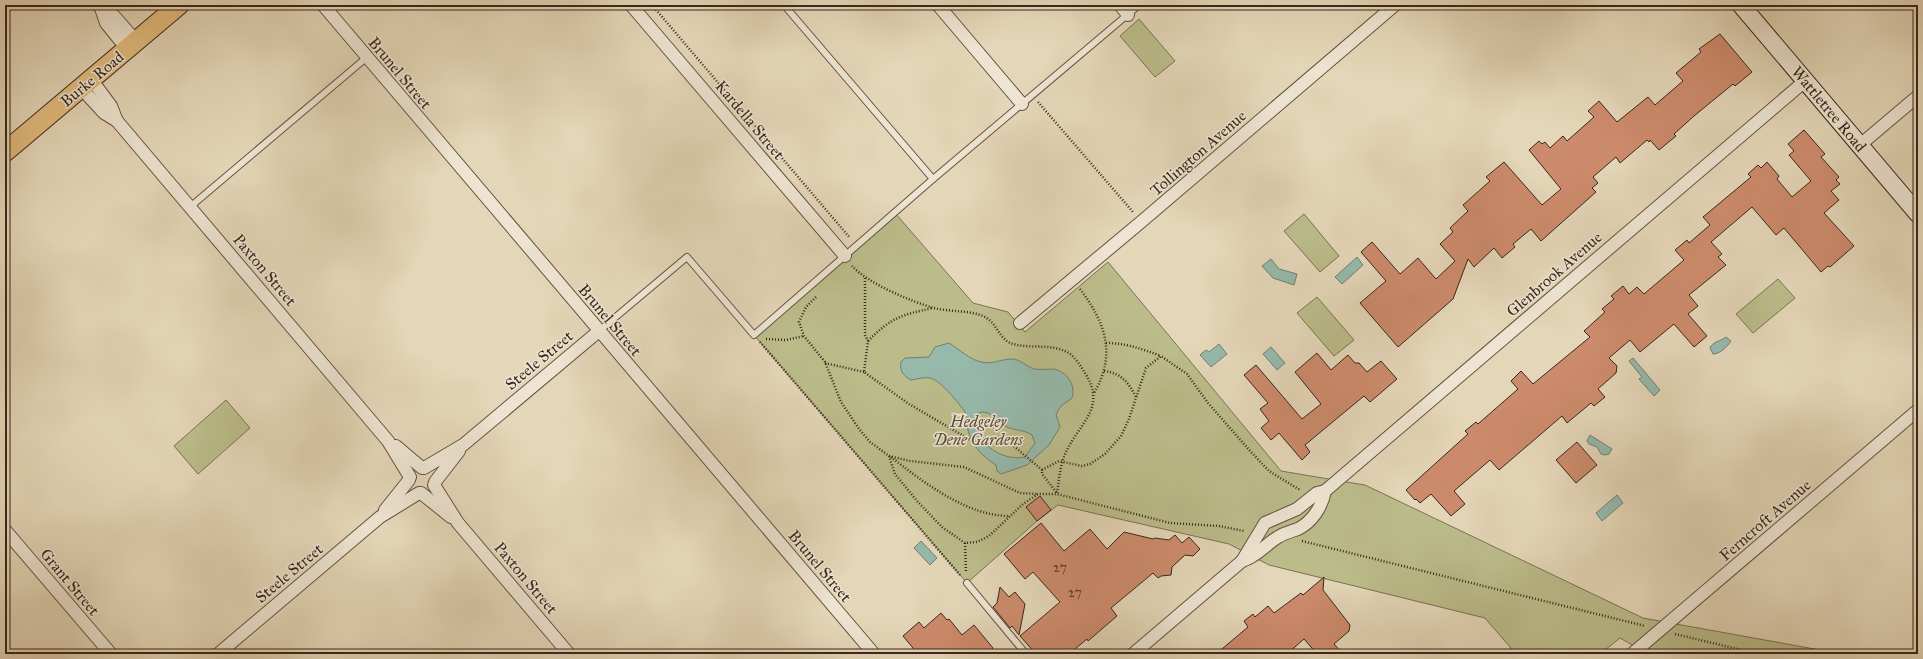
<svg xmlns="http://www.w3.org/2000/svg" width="1923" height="659" font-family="'IM FELL Great Primer',serif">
  <rect width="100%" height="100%" fill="#e4d6b8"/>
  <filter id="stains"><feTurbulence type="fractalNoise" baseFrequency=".005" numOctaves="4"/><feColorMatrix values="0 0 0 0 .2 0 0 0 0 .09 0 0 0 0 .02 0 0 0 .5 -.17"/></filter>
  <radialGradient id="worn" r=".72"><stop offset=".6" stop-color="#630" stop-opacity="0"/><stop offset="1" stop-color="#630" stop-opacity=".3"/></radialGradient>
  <!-- green -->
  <g fill="#bbbc8a" stroke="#7a7252">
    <path d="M1139 19 1175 61 1155 77 1120 36Z"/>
    <path d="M895 213 973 303 1008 312 1025 332 1108 262 1281 471 1365 485 1643 618 1842 654H1648L1620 638 1600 654H1516L1485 618 1269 565 1229 544 1058 505 1037 521 967 583 754 335Z"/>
    <path d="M1304 214 1339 256 1320 272 1284 231Z"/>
    <path d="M1778 279 1795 298 1753 333 1736 314Z"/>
    <path d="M1317 297 1354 340 1334 356 1297 313Z"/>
    <path d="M226 400 250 428 198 474 174 446Z"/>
  </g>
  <!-- water -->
  <g fill="#96b9ac" stroke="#717f72" fill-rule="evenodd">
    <path d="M1357 257 1363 265 1342 284 1335 277Z"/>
    <path d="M1271 259 1279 269 1297 274 1294 285 1273 278 1262 266Z"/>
    <path d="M1726 337 1731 341C1727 347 1720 354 1713 354L1710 348C1712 342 1721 341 1726 337Z"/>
    <path d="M949 343C960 350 969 359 981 362 992 365 1001 359 1012 359 1020 359 1026 366 1034 369 1040 370 1047 369 1053 369 1067 371 1076 385 1072 398L1061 406 1056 414 1060 427 1049 445 1027 465 1001 474 997 471 996 465C982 456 972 446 968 430 966 425 968 419 966 414 963 407 940 381 933 379 926 376 918 379 911 380 904 376 899 371 901 362L905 358 929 357 935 347ZM982 412C993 412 996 422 1005 426 1014 431 1023 429 1032 435L1035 443 1025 457C1000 462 972 441 977 414Z"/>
    <path d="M1219 344 1227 354 1211 367 1200 355 1206 350 1209 352Z"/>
    <path d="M1271 347 1285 363 1277 370 1263 354Z"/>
    <path d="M1633 358 1660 390 1654 396 1639 379 1642 377 1629 361Z"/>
    <path d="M1590 435 1612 449 1609 454 1605 455 1601 454 1597 447 1589 444 1587 441Z"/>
    <path d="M1617 495 1623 503 1602 521 1596 513Z"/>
    <path d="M921 541 937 558 930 565 914 548Z"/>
  </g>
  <!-- building -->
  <g fill="#cc8b6c" stroke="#3a271b">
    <path d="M1720 34 1752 72 1735 86 1733 84 1694 116 1674 134 1676 136 1659 150 1650 140 1649 142 1647 140 1620 163 1616 157 1593 177 1598 183 1592 188 1596 192 1541 241 1531 229 1513 244 1515 247 1502 258 1494 248 1474 267 1468 259 1453 299 1398 347 1360 303 1386 281 1361 252 1372 242 1400 274 1418 258 1436 279 1455 261 1440 244 1453 232 1450 228 1468 211 1463 205 1490 181 1486 177 1504 162 1542 205 1561 189 1529 150 1539 141 1542 144 1545 142 1550 148 1563 136 1567 141 1594 117 1588 111 1599 101 1617 122 1648 97 1655 105 1683 81 1676 73 1701 52 1699 49Z"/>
    <path d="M1804 130 1825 154 1821 157 1839 177 1836 180 1840 184 1831 191 1839 200 1824 213 1854 246 1830 267 1828 266 1821 272 1784 228 1776 235 1752 207 1711 242 1722 254 1718 257 1726 265 1689 295 1698 306 1688 314 1707 336 1694 347 1674 324 1640 352 1630 340 1609 358 1617 366 1616 373 1598 389 1605 397 1594 406 1591 403 1567 423 1562 416 1499 470 1490 460 1454 491 1465 504 1451 516 1431 494 1420 503 1416 499 1415 500 1406 490 1468 434 1465 431 1476 422 1478 424 1518 389 1511 381 1521 371 1533 384 1590 337 1584 331 1605 312 1602 309 1614 299 1611 296 1623 286 1629 294 1637 287 1644 294 1684 260 1675 250 1687 240 1689 243 1710 225 1703 217 1751 177 1748 174 1758 165 1761 168 1767 162 1779 176 1777 179 1792 197 1811 181 1789 155 1794 151 1788 144Z"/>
    <path d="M1317 353 1331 370 1348 355 1355 363H1359L1367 372 1381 361 1397 379 1370 402 1364 396 1335 420 1305 445 1310 452 1302 460 1279 433 1271 440 1261 428 1269 421 1260 409 1268 403 1244 375 1256 365 1302 419 1321 404 1295 372Z"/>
    <path d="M1577 442 1597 465 1576 483 1556 460Z"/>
    <path d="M1040 496 1051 510 1037 521 1026 507Z"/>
    <path d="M1041 523 1064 551 1090 529 1107 549 1124 532 1153 539 1155 538 1169 540 1175 535 1182 543 1189 537 1200 549 1193 556 1185 555 1172 567 1171 575 1161 576 1158 578 1153 573 1111 608 1117 616 1088 641 1087 639 1069 654H1036L1020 636 1060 602 1033 572 1025 579 1004 554Z"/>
    <path d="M1324 577 1323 590 1350 625 1349 631 1334 644 1343 654H1317L1304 639 1287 654H1216L1248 627 1244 621 1253 614 1255 617 1268 606 1274 613 1301 593 1303 595Z"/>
    <path d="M1000 587 1009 597 1015 592 1025 604 1019 635 1012 626 1010 628 993 607 997 603Z"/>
    <path d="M941 613 947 620 949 619 962 635 974 625 993 648 986 654H918L903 636 919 622 924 628Z"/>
  </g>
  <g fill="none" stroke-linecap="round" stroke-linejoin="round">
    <defs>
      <g id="service">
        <path d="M784 5 933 179"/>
        <path d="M190 207 366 58"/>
        <path d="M599 331 687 257 754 335 933 179 1139 5"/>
        <path d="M967 583 1026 654"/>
      </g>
      <g id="minor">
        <path d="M98 5 114 16 136 41"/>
        <path d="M323 5 874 654"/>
        <path d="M631 5 845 256"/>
        <path d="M938 5 1022 104"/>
        <path d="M1120 5 1128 15"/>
        <path d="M101 8 106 23 127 49"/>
        <path d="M91 79 111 106 117 121"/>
        <path d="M81 88 104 113 117 121 388 441 410 477"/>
        <path d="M1860 145 1918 96"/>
        <path d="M1020 323 1141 222 1395 5"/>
        <path d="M396 446 422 468"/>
        <path d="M424 468 463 445 599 331"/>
        <path d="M435 482 459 451"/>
        <path d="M434 485 458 523 569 654"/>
        <path d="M421 493 451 517"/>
        <path d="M385 510 409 480"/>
        <path d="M5 530 111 654"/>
        <path d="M1242 561 1265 523 1297 509 1317 493 1325 491 1805 81"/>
        <path d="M218 654 380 517 419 493"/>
        <path d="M1133 654 1242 561C1256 557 1265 545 1278 537 1284 533 1292 531 1298 529 1312 522 1322 507 1325 491"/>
        <path d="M1632 654 1918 410"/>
      </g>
      <path id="secondary" d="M1741 5 1918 214"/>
      <path id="primary" d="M5 152 179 5"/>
    </defs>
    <!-- service casing -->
    <use href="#service" stroke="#645342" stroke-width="8"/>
    <!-- minor casing -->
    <use href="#minor" stroke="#645342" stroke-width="14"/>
    <!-- secondary casing -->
    <use href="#secondary" stroke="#3a271b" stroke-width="19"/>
    <!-- primary casing -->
    <use href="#primary" stroke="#3a271b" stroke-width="21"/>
    <!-- path -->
    <g stroke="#3a271b" stroke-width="2.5" stroke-dasharray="1 2" stroke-linecap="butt">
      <path d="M652 5 850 238"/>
      <path d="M1038 102 1133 212"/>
      <path d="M852 266C869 284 910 301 934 308 950 312 968 310 983 316 996 322 997 334 1008 342 1025 350 1047 343 1065 351 1074 355 1080 365 1085 373 1107 408 1080 422 1066 452 1060 464 1059 480 1057 494L1170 523 1219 526 1244 531"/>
      <path d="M865 278V335L868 341 864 372 909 404 967 438 972 441 995 439 1009 442 1042 470V474L1057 493"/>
      <path d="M1080 289C1105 322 1117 354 1094 393"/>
      <path d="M816 297 806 307 799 322 804 336 825 362 841 402 859 429 870 442 889 456 895 474 917 501 942 527 965 543 977 542 989 536 1023 504 1038 494H1057"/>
      <path d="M766 339 786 340 804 336"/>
      <path d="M868 341C892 317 901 315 933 308"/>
      <path d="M760 342 960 575"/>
      <path d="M1106 343C1126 343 1142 349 1161 356"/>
      <path d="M825 363 864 372"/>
      <path d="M1104 371C1121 373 1128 382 1136 397"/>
      <path d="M889 456 910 461 964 467 1020 493 1037 494"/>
      <path d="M891 457C923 482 967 516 1009 516"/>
      <path d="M1042 470 1059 461 1082 466 1090 464 1105 454 1121 436 1129 419 1146 368 1161 356 1187 374 1208 403 1251 452 1269 471 1300 490"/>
      <path d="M1302 541 1645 626"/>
      <path d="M965 543 966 573"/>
      <path d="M1675 634 1758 654"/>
    </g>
    <!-- service -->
    <use href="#service" stroke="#ede4d1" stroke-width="6"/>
    <!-- minor -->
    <use href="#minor" stroke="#ede4d1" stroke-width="12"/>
    <!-- secondary -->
    <use href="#secondary" stroke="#ede4d1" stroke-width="17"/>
    <!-- primary -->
    <use href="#primary" stroke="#e2bb7c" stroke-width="19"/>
  </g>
  <g text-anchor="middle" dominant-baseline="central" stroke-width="3" stroke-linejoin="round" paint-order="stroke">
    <!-- number labels -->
    <g font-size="14" fill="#5e402f">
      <text x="1060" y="567">27</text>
      <text x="1075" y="592">27</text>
    </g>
    <!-- street labels -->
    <g font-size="16" fill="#3a271b" stroke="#ede4d1">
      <text transform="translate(400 73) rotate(50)">Brunel Street</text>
      <text transform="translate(92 79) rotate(-40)">Burke Road</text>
      <text transform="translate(1829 109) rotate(50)">Wattletree Road</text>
      <text transform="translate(750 120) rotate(50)">Kardella Street</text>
      <text transform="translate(1198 153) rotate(-41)">Tollington Avenue</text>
      <text transform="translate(265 270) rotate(50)">Paxton Street</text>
      <text transform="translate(1554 274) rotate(-41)">Glenbrook Avenue</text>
      <text transform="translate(610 320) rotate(50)">Brunel Street</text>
      <text transform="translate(539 360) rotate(-40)">Steele Street</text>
      <text transform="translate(1765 520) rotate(-41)">Ferncroft Avenue</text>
      <text transform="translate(820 566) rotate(50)">Brunel Street</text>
      <text transform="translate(289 573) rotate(-40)">Steele Street</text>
      <text transform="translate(526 578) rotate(50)">Paxton Street</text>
      <text transform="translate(70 582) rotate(50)">Grant Street</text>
    </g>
    <!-- park labels -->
    <g font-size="16" font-style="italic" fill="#5a4c37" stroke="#ede4d1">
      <text x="978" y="421">Hedgeley<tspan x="978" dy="18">Dene Gardens</tspan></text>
    </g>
  </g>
  <!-- margin -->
  <rect width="1923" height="659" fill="none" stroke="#e4d6b8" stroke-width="20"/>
  <rect x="6" y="6" width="1911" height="647" fill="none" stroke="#3a271b" stroke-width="2"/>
  <rect x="10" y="10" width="1903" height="639" fill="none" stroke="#3a271b"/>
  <rect width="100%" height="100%" filter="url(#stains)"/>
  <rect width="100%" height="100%" fill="url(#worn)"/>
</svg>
